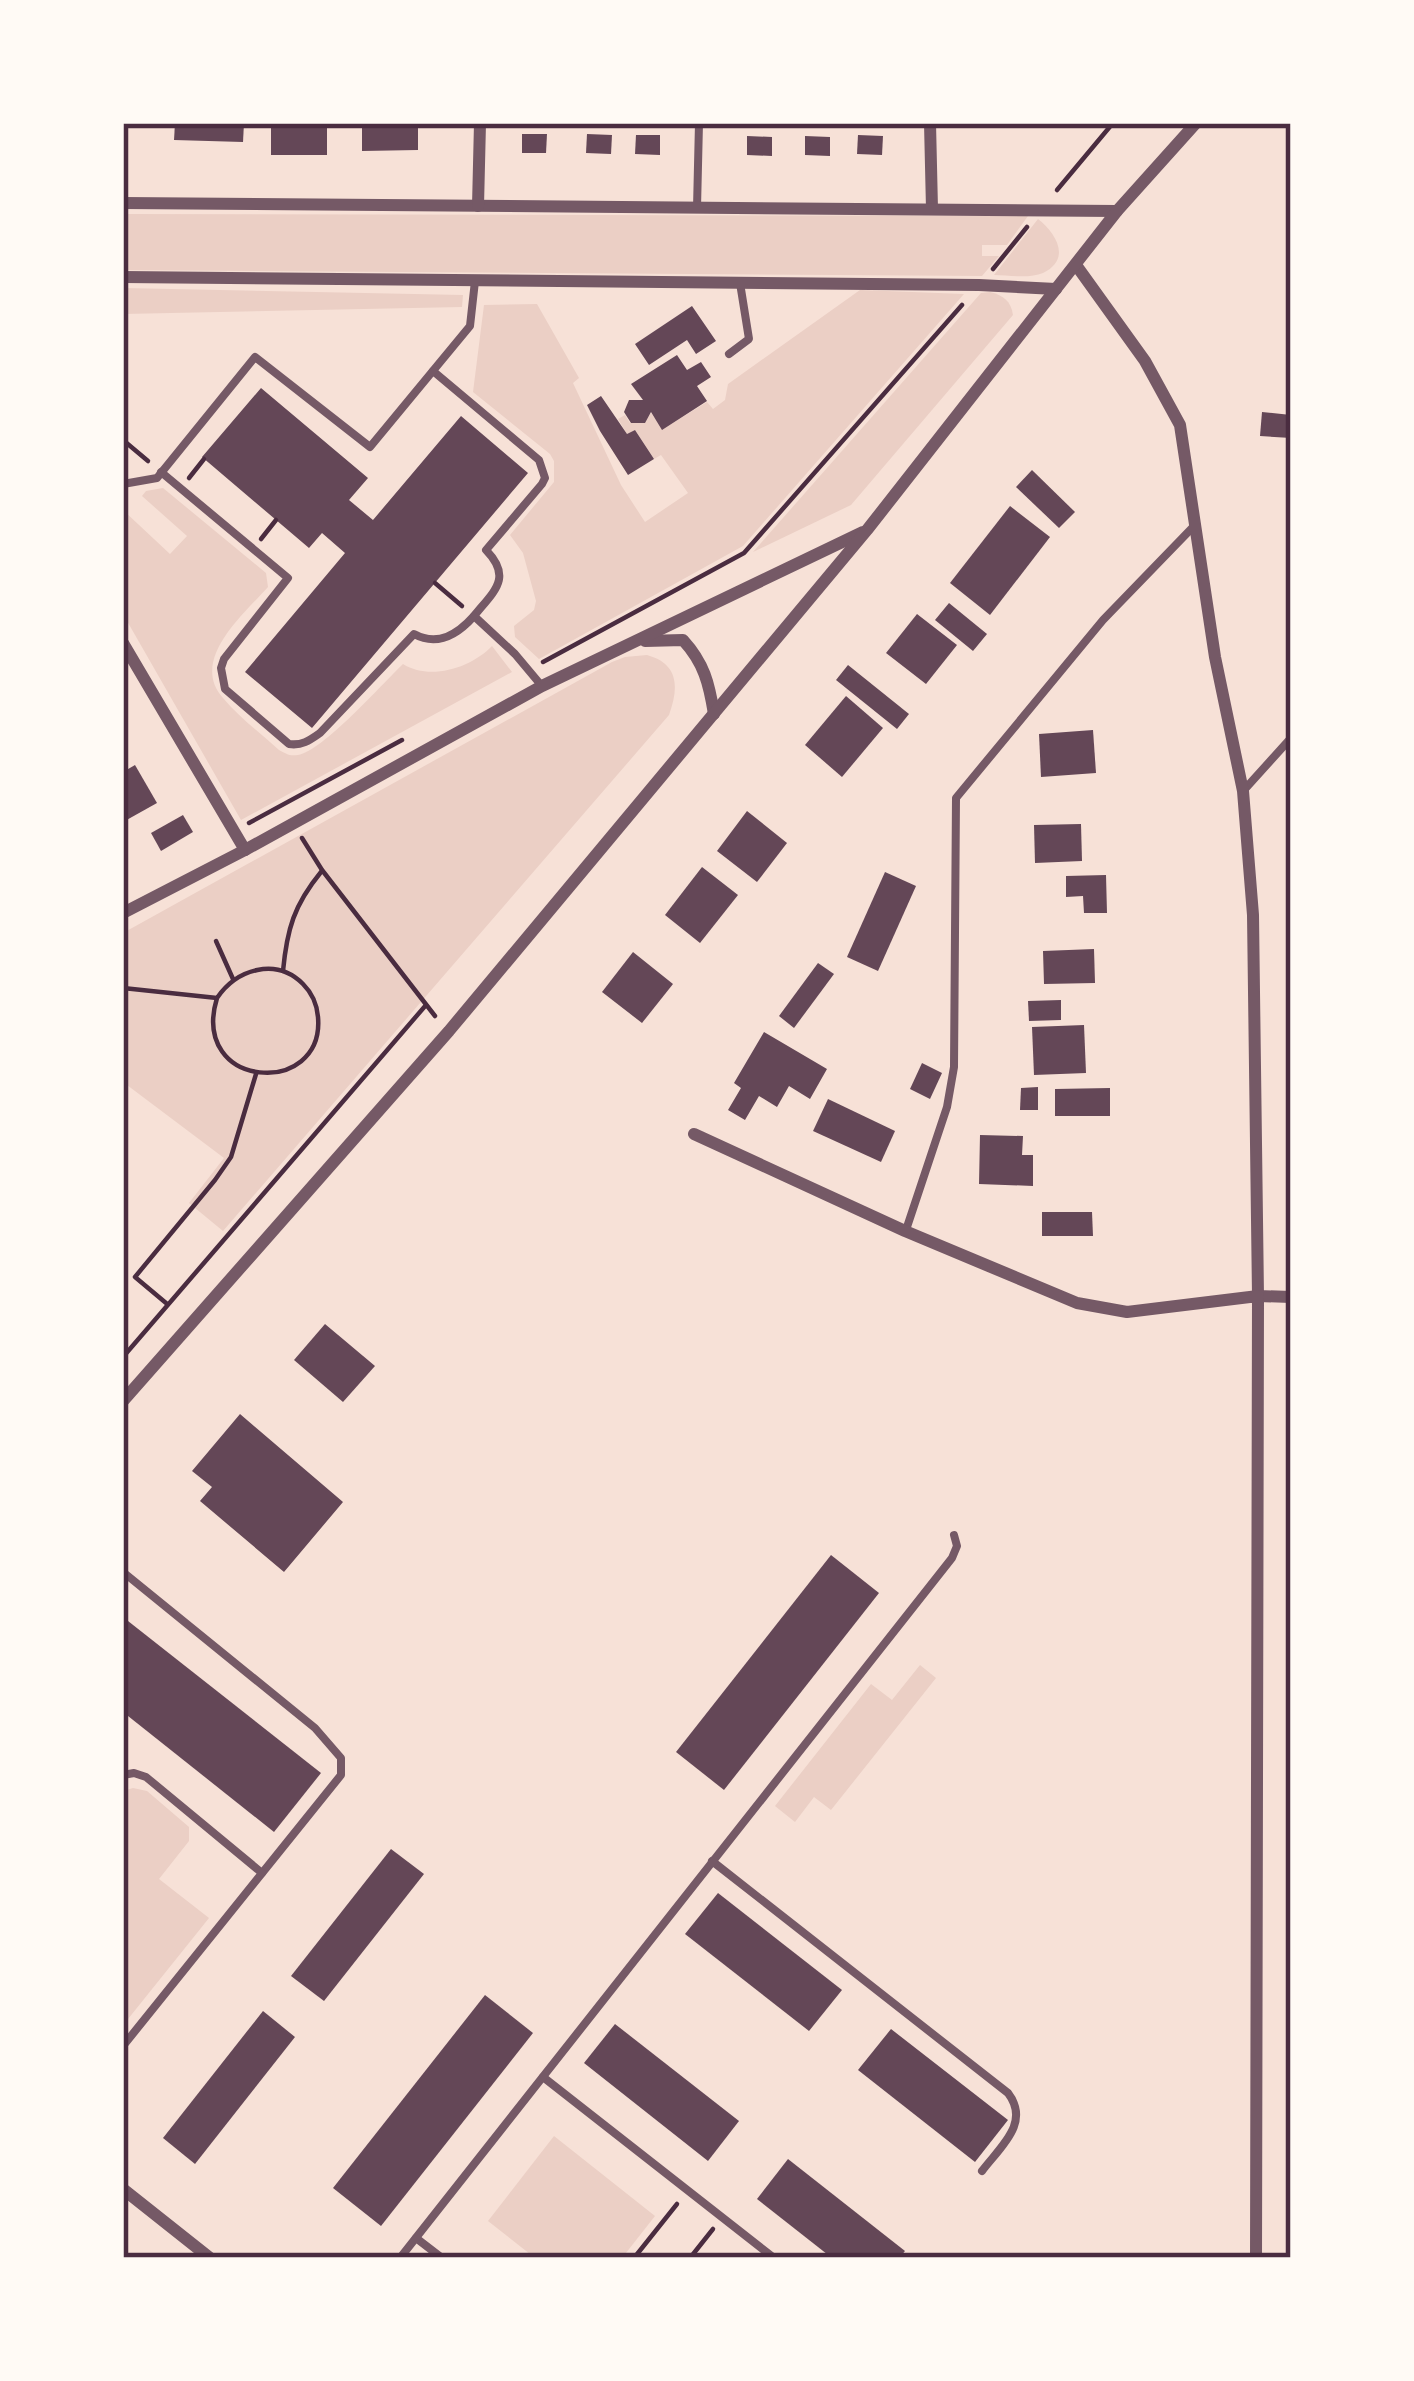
<svg xmlns="http://www.w3.org/2000/svg" width="1414" height="2381" font-family="'Fira Sans Condensed',sans-serif">
  <rect width="100%" height="100%" fill="#f7e1d7"/>
  <!-- green -->
  <g fill="#ebcfc5">
    <path d="M123 214 1028 216 1007 245H982V256H999L982 276 123 270Z"/>
    <path d="M1038 219C1056 233 1072 259 1043 273 1029 279 1009 275 994 275Z"/>
    <path d="M123 288 463 295 462 307 123 314Z"/>
    <path d="M860 290 964 294 743 546 539 659 515 637 514 626 534 610 536 601 523 553 510 535 554 482V461L550 454 473 392 484 305 537 304 579 378 573 383 621 485 645 522 688 493 661 455 654 459 635 430 627 434 618 419 625 415 630 423H644L651 413 663 429 707 402 713 409 725 400 728 384Z"/>
    <path d="M990 292C1003 295 1011 301 1013 315L851 505 753 552 981 293Z"/>
    <path d="M163 488 266 573 268 587C244 614 189 660 223 698 239 717 260 733 279 750 287 754 288 756 298 755 323 751 382 684 403 664 430 681 471 668 492 646L512 672 241 820 123 614V510L170 554 187 536 142 496 146 491Z"/>
    <path d="M647 655C679 664 679 687 669 715L223 1231 189 1203 224 1158 123 1082V933L612 662 625 657Z"/>
    <path d="M920 1665 936 1678 831 1810 814 1797 795 1822 775 1806 871 1684 892 1700Z"/>
    <path d="M133 1788 147 1791 189 1827V1841L159 1879 209 1918 124 2024 123 1791Z"/>
    <path d="M554 2136 655 2216 622 2258H535L488 2221Z"/>
  </g>
  <!-- building -->
  <g fill="#644757">
    <path d="M175 123H244L243 142 174 140Z"/>
    <rect x="271" y="123" width="56" height="32"/>
    <path d="M362 123H418V150L362 151Z"/>
    <path d="M522 134H547L546 153H522Z"/>
    <path d="M587 134 612 135 611 154 586 153Z"/>
    <path d="M636 135H660V155L635 154Z"/>
    <path d="M858 135 883 136 882 155 857 154Z"/>
    <path d="M747 136 772 137V156L747 155Z"/>
    <path d="M805 136 830 137V156L805 155Z"/>
    <path d="M692 306 716 341 696 354 687 340 649 365 635 344Z"/>
    <path d="M677 355 687 370 701 362 711 377 697 386 707 401 662 430 651 412 645 423H631L624 412 629 400H643L631 384Z"/>
    <path d="M261 388 368 478 349 500 373 520 461 416 528 473 312 728 245 672 345 553 322 533 309 548 202 457Z"/>
    <path d="M601 396 627 434 635 430 654 459 628 475 600 431 587 405Z"/>
    <path d="M1262 412 1291 415V438L1260 436Z"/>
    <path d="M1032 470 1075 512 1059 528 1016 487Z"/>
    <path d="M1010 506 1050 537 990 615 950 583Z"/>
    <path d="M949 603 987 634 973 651 935 620Z"/>
    <path d="M917 614 957 645 926 684 886 653Z"/>
    <path d="M848 665 909 714 897 729 836 680Z"/>
    <path d="M846 696 883 728 842 777 805 745Z"/>
    <path d="M1093 730 1096 773 1041 777 1039 734Z"/>
    <path d="M135 765 157 803 123 822V772Z"/>
    <path d="M747 811 787 843 757 882 717 851Z"/>
    <path d="M183 815 193 832 161 851 151 833Z"/>
    <path d="M1081 824 1082 861 1035 863 1034 825Z"/>
    <path d="M702 867 738 895 700 943 665 915Z"/>
    <path d="M885 872 916 886 878 971 847 957Z"/>
    <path d="M1106 875 1107 913H1084L1083 896 1066 897V876Z"/>
    <path d="M1094 949 1095 983 1044 984 1043 951Z"/>
    <path d="M633 952 673 984 642 1023 602 992Z"/>
    <path d="M818 963 834 974 794 1028 779 1016Z"/>
    <path d="M1061 1000V1020L1029 1021 1028 1001Z"/>
    <path d="M1084 1025 1086 1073 1034 1075 1032 1027Z"/>
    <path d="M764 1032 827 1069 810 1099 789 1086 777 1107 759 1096 745 1120 728 1110 741 1088 734 1083Z"/>
    <path d="M922 1063 942 1073 930 1099 910 1089Z"/>
    <path d="M1038 1087V1110H1020L1021 1088Z"/>
    <path d="M1110 1088V1116H1055V1089Z"/>
    <path d="M828 1099 895 1131 881 1162 813 1131Z"/>
    <path d="M980 1135 1023 1136 1022 1155H1033V1186L979 1184Z"/>
    <path d="M1042 1212H1092L1093 1236H1042Z"/>
    <path d="M325 1324 375 1366 343 1402 294 1360Z"/>
    <path d="M240 1414 343 1502 284 1572 200 1501 212 1487 192 1471Z"/>
    <path d="M831 1555 879 1593 724 1790 676 1752Z"/>
    <path d="M128 1621 321 1773 274 1832 123 1712V1627Z"/>
    <path d="M391 1849 424 1874 324 2001 291 1976Z"/>
    <path d="M718 1893 842 1990 809 2031 685 1934Z"/>
    <path d="M485 1995 533 2033 381 2226 333 2188Z"/>
    <path d="M263 2011 295 2037 195 2164 163 2138Z"/>
    <path d="M615 2024 739 2121 708 2161 584 2063Z"/>
    <path d="M891 2029 1008 2120 975 2162 858 2070Z"/>
    <path d="M788 2159 905 2251 899 2258H832L757 2199Z"/>
  </g>
  <g fill="none" stroke-linecap="round" stroke-linejoin="round">
    <!-- path -->
    <g stroke="#4a2c40" stroke-width="4.5">
      <path d="M1057 190 1113 123"/>
      <path d="M993 269 1027 227"/>
      <path d="M123 440 148 461"/>
      <path d="M189 478 204 459"/>
      <path d="M261 539 276 520"/>
      <path d="M435 583 462 606"/>
      <path d="M543 662 744 553 962 305"/>
      <path d="M249 823 402 740"/>
      <path d="M302 838 322 870 435 1016"/>
      <path d="M216 941 233 979"/>
      <path d="M283 971C287 929 294 905 321 872"/>
      <path d="M123 988 217 998C237 969 276 957 303 984 312 993 317 1004 318 1017 325 1098 189 1090 217 998"/>
      <path d="M166 1303 135 1277 215 1180 231 1157 256 1074"/>
      <path d="M123 1357 426 1005"/>
      <path d="M634 2258 677 2204"/>
      <path d="M690 2258 713 2229"/>
    </g>
    <!-- service -->
    <g stroke="#755966" stroke-width="8">
      <path d="M697 208 699 123"/>
      <path d="M729 354 749 339 740 283"/>
      <path d="M433 371 539 460 545 478 542 484 486 550C513 578 494 591 474 616"/>
      <path d="M161 472 288 578 224 659 221 668 225 689 289 744C302 746 310 740 320 733L414 634C438 647 458 634 474 616L515 654 541 685"/>
      <path d="M123 484 157 478 255 357 370 447 470 326 475 281"/>
      <path d="M1244 790 1291 738"/>
      <path d="M906 1230 947 1107 954 1067 956 798 1103 620 1194 526"/>
      <path d="M123 1572 315 1728 341 1758V1775L123 2046"/>
      <path d="M123 1775 134 1773 146 1777 262 1873"/>
      <path d="M712 1861 1008 2093C1031 2123 1000 2147 982 2171"/>
      <path d="M543 2077 774 2258"/>
      <path d="M416 2238 442 2258"/>
      <path d="M400 2258 952 1558 957 1546 954 1535"/>
    </g>
    <!-- minor -->
    <g stroke="#755966" stroke-width="12">
      <path d="M930 123 932 209"/>
      <path d="M123 203 1117 211"/>
      <path d="M478 206 480 123"/>
      <path d="M1076 265 1145 361 1180 425 1215 657 1243 791 1253 915 1258 1296 1291 1297"/>
      <path d="M123 277 979 285 1056 289"/>
      <path d="M645 641 683 640C704 663 709 683 714 714"/>
      <path d="M123 643 245 850"/>
      <path d="M123 913 245 850 542 686 863 532"/>
      <path d="M694 1134 905 1231 1077 1303 1127 1312 1258 1296 1256 2258"/>
      <path d="M123 1401 449 1031 867 530 1117 211 1196 123"/>
      <path d="M123 2189 210 2258"/>
    </g>
  </g>
  <!-- border -->
  <rect width="1414" height="2381" fill="none" stroke="#fffaf5" stroke-width="252"/>
  <rect x="126" y="126" width="1162" height="2129" fill="none" stroke="#4a2c40" stroke-width="4.5"/>
</svg>
